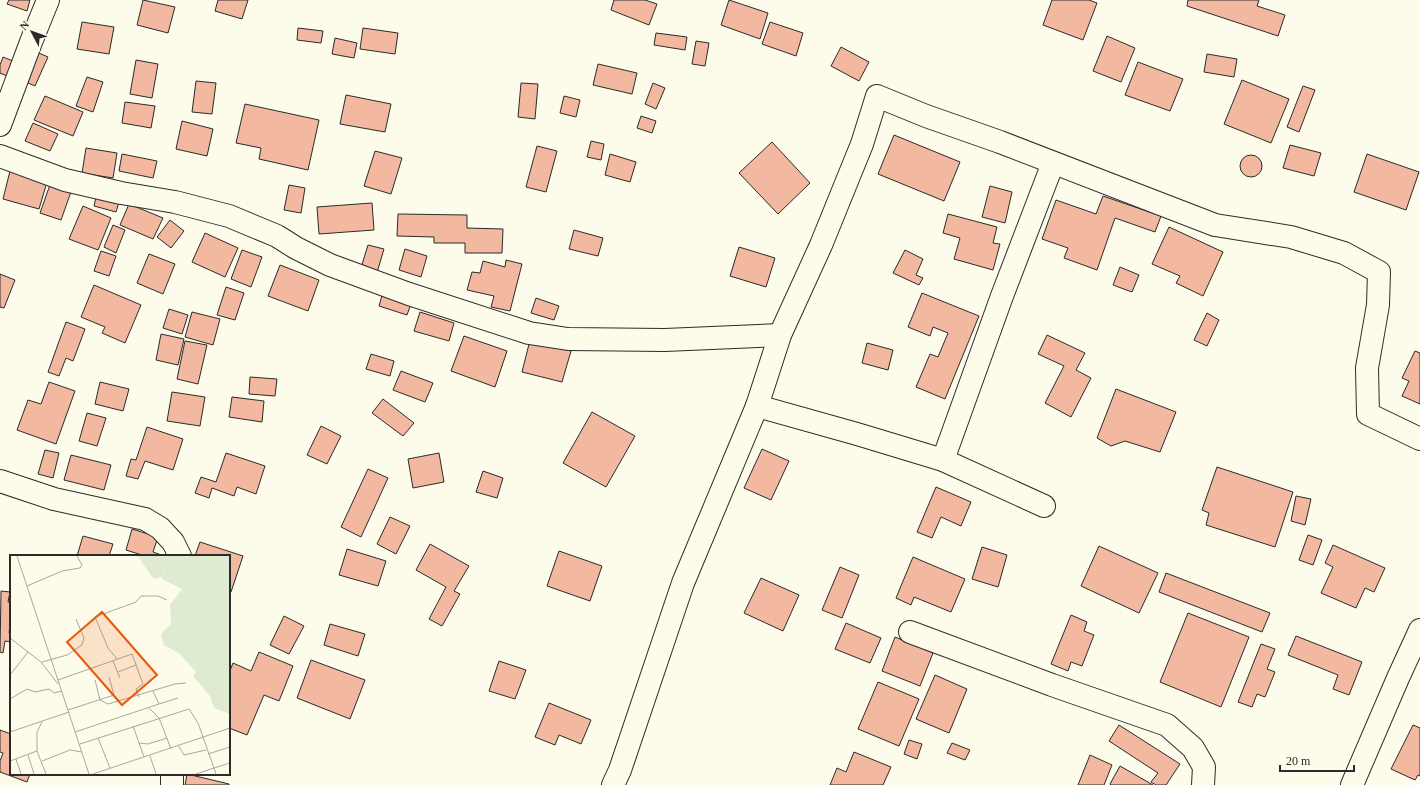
<svg xmlns="http://www.w3.org/2000/svg" width="1420" height="785" font-family="'Times New Roman',serif">
  <rect width="100%" height="100%" fill="#fdfbea"/>
  <!-- building -->
  <g fill="#f2b8a0" stroke="#2b2b2b">
    <path d="M9 0H30L27 11 7 4Z"/>
    <path d="M143 0 175 7 168 33 137 25Z"/>
    <path d="M218 0H248L242 19 215 11Z"/>
    <path d="M614 0H645L657 4 649 25 611 10Z"/>
    <path d="M729 0 768 13 760 39 721 25Z"/>
    <path d="M1052 0H1089L1097 3 1083 40 1043 25Z"/>
    <path d="M1188 0H1259L1257 6 1285 15 1278 36 1187 6Z"/>
    <path d="M82 22 114 27 109 54 77 49Z"/>
    <path d="M770 22 803 33 796 56 762 44Z"/>
    <path d="M298 28 323 31 321 43 297 40Z"/>
    <path d="M363 28 398 33 395 54 360 49Z"/>
    <path d="M656 33 687 37 685 50 654 45Z"/>
    <path d="M1107 36 1135 48 1121 82 1093 71Z"/>
    <path d="M335 38 357 43 354 58 332 54Z"/>
    <path d="M696 41 709 43 705 66 692 64Z"/>
    <path d="M841 47 869 62 859 81 831 66Z"/>
    <path d="M32 50 48 57 35 86 19 79Z"/>
    <path d="M1207 54 1237 59 1234 77 1204 72Z"/>
    <path d="M3 57 13 61 7 76 0 73V65Z"/>
    <path d="M136 60 158 64 152 98 130 94Z"/>
    <path d="M1138 62 1183 79 1170 111 1125 95Z"/>
    <path d="M598 64 637 73 632 94 593 85Z"/>
    <path d="M87 77 103 82 93 112 76 106Z"/>
    <path d="M1242 80 1289 99 1271 143 1224 124Z"/>
    <path d="M196 81 216 83 212 114 192 112Z"/>
    <path d="M521 83 538 84 535 119 518 117Z"/>
    <path d="M653 83 665 88 656 109 645 104Z"/>
    <path d="M1303 86 1315 90 1299 132 1287 127Z"/>
    <path d="M346 95 391 104 385 132 340 124Z"/>
    <path d="M45 96 83 112 73 136 34 120Z"/>
    <path d="M564 96 580 100 576 117 560 113Z"/>
    <path d="M125 102 155 106 151 128 122 123Z"/>
    <path d="M245 104 319 120 308 170 259 159 261 148 236 143Z"/>
    <path d="M641 116 656 121 652 133 637 128Z"/>
    <path d="M182 121 213 129 207 156 176 149Z"/>
    <path d="M33 123 58 134 50 151 25 141Z"/>
    <path d="M894 135 960 162 944 201 878 174Z"/>
    <path d="M591 141 604 144 601 160 587 157Z"/>
    <path d="M772 142 810 183 778 214 739 173Z"/>
    <path d="M1290 145 1321 153 1314 176 1283 168Z"/>
    <path d="M537 146 557 151 546 192 526 187Z"/>
    <path d="M86 148 117 153 113 178 82 173Z"/>
    <path d="M375 151 402 158 391 194 364 186Z"/>
    <path d="M122 154 157 161 153 178 119 171Z"/>
    <path d="M610 154 636 162 630 182 605 175Z"/>
    <path d="M1367 154 1419 172 1406 210 1354 192Z"/>
    <circle cx="1251" cy="166" r="11"/>
    <path d="M10 171 47 182 39 209 3 199Z"/>
    <path d="M51 182 72 189 61 220 40 213Z"/>
    <path d="M289 185 305 188 301 213 284 210Z"/>
    <path d="M990 186 1012 192 1005 223 982 217Z"/>
    <path d="M97 193 120 199 116 212 94 206Z"/>
    <path d="M1103 196 1161 216 1155 232 1115 218 1097 270 1064 258 1068 248 1042 239 1056 200 1096 214Z"/>
    <path d="M372 203 374 230 319 234 317 207Z"/>
    <path d="M129 204 163 218 153 239 120 225Z"/>
    <path d="M83 206 111 218 98 250 69 239Z"/>
    <path d="M398 214 467 215V228L503 229 502 253H465V243H434V237L397 236Z"/>
    <path d="M948 214 997 227 993 243 1000 244 993 270 954 259 960 238 943 233Z"/>
    <path d="M170 220 184 231 171 248 157 237Z"/>
    <path d="M113 225 125 230 116 253 104 247Z"/>
    <path d="M1169 227 1223 252 1203 296 1176 283 1180 276 1152 264Z"/>
    <path d="M574 230 603 238 598 256 569 249Z"/>
    <path d="M205 233 238 248 225 277 192 262Z"/>
    <path d="M368 245 384 249 376 276 360 271Z"/>
    <path d="M739 247 775 258 766 287 730 276Z"/>
    <path d="M405 249 427 256 421 277 399 270Z"/>
    <path d="M242 250 262 257 251 287 231 279Z"/>
    <path d="M905 250 923 259 916 275 923 278 919 285 893 273Z"/>
    <path d="M101 251 116 256 109 276 94 271Z"/>
    <path d="M149 254 175 264 163 294 137 283Z"/>
    <path d="M506 260 522 264 510 311 491 307 494 296 467 290 472 272 480 273 483 261 505 267Z"/>
    <path d="M280 265 319 280 308 311 268 296Z"/>
    <path d="M1120 267 1139 275 1132 292 1113 285Z"/>
    <path d="M0 274 15 280 4 308 0 307Z"/>
    <path d="M94 285 141 305 125 343 102 333 105 327 81 317Z"/>
    <path d="M226 287 244 293 235 320 217 315Z"/>
    <path d="M383 292 412 301 407 315 379 306Z"/>
    <path d="M922 293 979 316 945 399 916 387 930 354 938 357 948 333 933 327 930 336 908 327Z"/>
    <path d="M536 298 559 306 554 320 531 313Z"/>
    <path d="M169 309 188 315 182 334 163 328Z"/>
    <path d="M192 312 220 319 213 345 185 337Z"/>
    <path d="M420 312 454 323 449 341 414 331Z"/>
    <path d="M1207 313 1219 320 1207 346 1194 340Z"/>
    <path d="M66 322 85 329 73 361 66 358 59 376 48 372Z"/>
    <path d="M161 334 184 339 178 365 156 360Z"/>
    <path d="M1047 335 1085 353 1076 370 1091 378 1071 417 1045 403 1064 366 1038 354Z"/>
    <path d="M464 336 507 351 495 387 451 371Z"/>
    <path d="M530 340 571 351 562 382 522 372Z"/>
    <path d="M185 341 207 345 198 384 177 379Z"/>
    <path d="M867 343 893 350 888 370 862 363Z"/>
    <path d="M1415 351 1420 353V404L1402 396 1409 381 1402 378Z"/>
    <path d="M371 354 394 361 390 376 366 369Z"/>
    <path d="M401 371 433 383 425 402 393 390Z"/>
    <path d="M250 377 277 379 275 396 249 394Z"/>
    <path d="M49 382 75 391 56 444 17 430 28 400 41 404Z"/>
    <path d="M100 382 129 389 123 411 95 404Z"/>
    <path d="M1116 389 1176 412 1160 452 1125 441 1111 446 1097 438Z"/>
    <path d="M172 392 205 397 200 426 167 421Z"/>
    <path d="M232 397 264 401 262 422 229 417Z"/>
    <path d="M383 399 414 423 403 436 372 413Z"/>
    <path d="M592 412 635 436 606 487 563 463Z"/>
    <path d="M87 413 106 418 97 446 79 441Z"/>
    <path d="M321 426 341 436 327 464 307 455Z"/>
    <path d="M147 427 183 439 173 470 145 461 138 479 126 476 131 459 136 460Z"/>
    <path d="M762 449 789 461 771 500 744 488Z"/>
    <path d="M45 450 59 453 53 478 38 474Z"/>
    <path d="M226 453 265 466 256 494 237 487 234 496 212 488 209 498 195 493 201 477 216 482Z"/>
    <path d="M439 453 444 482 413 488 408 459Z"/>
    <path d="M71 455 111 465 104 490 64 480Z"/>
    <path d="M1217 467 1293 492 1275 547 1206 525 1209 513 1202 510Z"/>
    <path d="M368 469 388 478 361 537 341 527Z"/>
    <path d="M483 471 503 478 497 498 476 492Z"/>
    <path d="M936 487 971 502 961 526 941 517 932 538 917 532Z"/>
    <path d="M1296 496 1311 499 1305 525 1291 521Z"/>
    <path d="M390 517 410 526 396 554 377 544Z"/>
    <path d="M132 529 158 537 153 552 164 556H145L126 550Z"/>
    <path d="M1308 535 1322 540 1313 565 1299 560Z"/>
    <path d="M83 536 113 544 109 556H77Z"/>
    <path d="M200 542 243 556 231 592 229 591V556H195Z"/>
    <path d="M430 544 469 566 454 591 460 594 442 626 429 619 446 587 416 570Z"/>
    <path d="M1333 545 1385 568 1374 592 1365 588 1356 608 1321 593 1333 567 1325 563Z"/>
    <path d="M1099 546 1158 573 1139 613 1081 586Z"/>
    <path d="M982 547 1007 555 998 587 972 579Z"/>
    <path d="M347 549 386 561 378 586 339 575Z"/>
    <path d="M559 551 602 566 590 601 547 586Z"/>
    <path d="M913 557 965 579 951 612 914 597 911 605 896 598Z"/>
    <path d="M840 567 859 575 842 618 822 610Z"/>
    <path d="M1166 573 1270 613 1262 632 1159 592Z"/>
    <path d="M761 578 799 595 783 631 744 613Z"/>
    <path d="M1 591 10 592 8 602H11V618L9 633H11V642L5 641 3 653 0 652Z"/>
    <path d="M1188 613 1249 637 1221 707 1160 682Z"/>
    <path d="M1071 615 1087 622 1084 631 1094 635 1082 666 1071 662 1068 671 1051 664Z"/>
    <path d="M284 616 304 626 289 654 270 645Z"/>
    <path d="M846 623 881 638 870 663 835 649Z"/>
    <path d="M330 624 365 634 358 656 324 645Z"/>
    <path d="M1296 636 1362 662 1349 695 1333 689 1338 675 1288 655Z"/>
    <path d="M895 637 933 653 920 686 882 671Z"/>
    <path d="M1261 644 1275 649 1267 669 1275 672 1265 697 1257 694 1252 707 1238 702Z"/>
    <path d="M259 652 293 666 279 701 264 695 247 735 229 728V673L233 663 251 671Z"/>
    <path d="M311 660 365 680 350 719 297 698Z"/>
    <path d="M499 661 526 670 515 699 489 691Z"/>
    <path d="M935 675 967 689 949 733 916 719Z"/>
    <path d="M878 682 919 699 899 746 858 729Z"/>
    <path d="M549 703 591 720 581 744 559 735 555 745 535 737Z"/>
    <path d="M1119 725 1180 764 1166 785H1156L1151 782 1158 773 1109 741Z"/>
    <path d="M1413 725 1420 728V776L1418 775 1415 780 1391 769Z"/>
    <path d="M0 730 11 734V774H30L27 782 0 772V761L3 753 0 752Z"/>
    <path d="M909 740 922 744 917 759 904 754Z"/>
    <path d="M952 743 970 750 965 760 947 753Z"/>
    <path d="M854 752 891 767 883 785H830L837 768 846 772Z"/>
    <path d="M1090 755 1112 765 1104 785H1078Z"/>
    <path d="M1120 766 1153 785H1111L1110 784Z"/>
    <path d="M187 774 229 784V785H185Z"/>
  </g>
  <g fill="none" stroke-linecap="round" stroke-linejoin="round">
    <defs>
      <g id="street">
        <path d="M0 125 31 42 48 0"/>
        <path d="M0 156 65 180 121 193 175 202 229 216 277 236 296 248 330 265 409 294 529 333 568 339 665 340 780 335"/>
        <path d="M757 406 857 434 943 460 1044 506"/>
        <path d="M943 460 1002 296 1053 163"/>
        <path d="M0 481 54 499 145 519 160 528 173 542 180 556"/>
        <path d="M910 632 1052 685 1167 725 1193 748 1204 767 1203 785"/>
        <path d="M172 785V774"/>
        <path d="M613 785 620 770 683 583 757 406 780 335 821 245 862 144 877 96 926 116 1000 142 1215 225 1291 237 1344 253 1379 272 1378 305 1367 368 1368 414 1420 439"/>
        <path d="M1352 785 1398 678 1420 630"/>
      </g>
    </defs>
    <!-- street casing -->
    <use href="#street" stroke="#2b2b2b" stroke-width="24"/>
    <!-- street -->
    <use href="#street" stroke="#fdfbea" stroke-width="22"/>
  </g>
  <!-- overview -->
  <g transform="translate(10 555)">
    <rect width="220" height="220" fill="#fdfbea"/>
    <path d="M160 1H220V159L204 153 200 141 183 121 186 117 170 99 154 90 151 79 161 69 160 50 172 34 152 24 155 12 160 8Z" fill="#deebd1"/>
    <path d="M128 1H160V8L153 16 154 21 146 24 142 22Z" fill="#deebd1"/>
    <path fill="none" stroke="#a9a89e" stroke-width="1" d="M7 1 79 219M17 31 52 16 70 13 72 10 67 1M0 83 31 107 48 129M107 104 98 93 85 62 126 47 131 41H148L157 45M103 106 110 123M32 107 57 100 72 90 74 83 66 64M108 117 126 110M0 120 18 97M48 125 122 99 133 129 126 134 129 142M85 125 90 145 98 149 165 129 176 128M143 136 149 149 168 143M0 144 17 134 25 137 39 134 44 138 52 136M139 153 149 163 161 194M58 155 104 140 99 122M32 167 27 177V196L36 219M123 171 134 202M0 177 59 157M65 177 149 149M88 183 100 213M129 188 138 189 157 183M70 189 179 154 188 168 204 213 220 208M168 190 174 200 196 195M198 199 220 192M18 200 24 219M140 201 146 219M6 204 11 219M0 206 27 196M32 206 60 195 72 197M83 219 220 173M186 219 204 213 206 219"/>
    <path fill="#e8590c" fill-opacity="0.15" stroke="#e8590c" stroke-width="2" d="M92 57 147 120 112 150 57 87Z"/>
    <rect width="220" height="220" fill="none" stroke="#2b2b2b" stroke-width="2"/>
  </g>
  <!-- north arrow -->
  <g transform="translate(32 32) rotate(311)" stroke="#fdfbea" stroke-width="3" paint-order="stroke">
  <path d="M0-3L7 15L0 10L-7 15Z" fill="#2b2b2b"/>
  <text y="-6" font-size="11" font-weight="bold" text-anchor="middle" fill="#2b2b2b">N</text>
  </g>
  <!-- scale -->
  <path d="M1280 765v6h74v-6" fill="none" stroke="#2b2b2b" stroke-width="2"/>
  <text x="1286" y="765" font-size="12" fill="#2b2b2b" stroke="#fdfbea" stroke-width="3" paint-order="stroke">20 m</text>
</svg>
